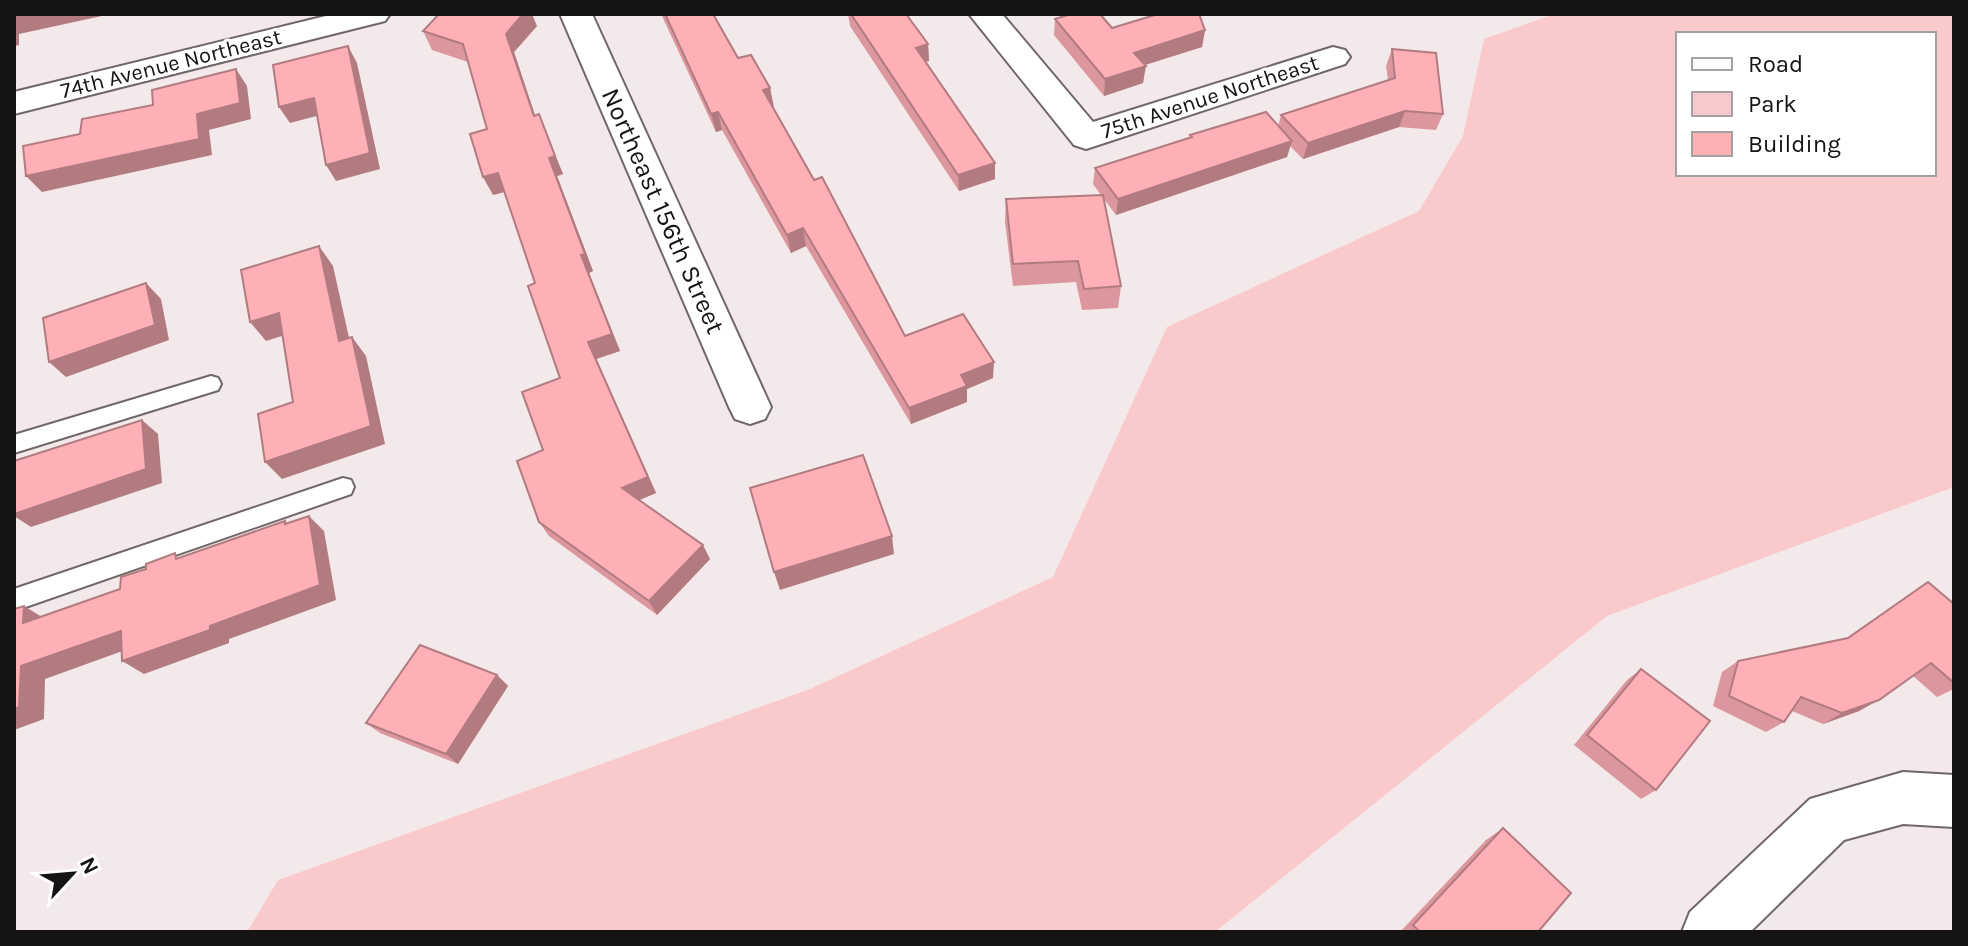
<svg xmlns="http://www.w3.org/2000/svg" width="1968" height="946" font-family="Karla,sans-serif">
  <rect width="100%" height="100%" fill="#f3e9ea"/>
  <!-- green -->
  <path fill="#fac9cc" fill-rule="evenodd" d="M1554 14H1954V487L1607 616 1215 932H247L278 880 810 689 1053 577 1167 327 1419 211 1463 136 1484 39ZM1678 34H1934V174H1678Z"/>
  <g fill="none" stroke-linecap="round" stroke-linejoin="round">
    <defs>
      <g id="lane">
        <path d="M211 376 218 378 221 384 218 390 14 453V435Z"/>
        <path d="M343 478 351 480 354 487 351 494 14 611V589Z"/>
      </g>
      <g id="street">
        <path d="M334 14H390L385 21 14 114V92Z"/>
        <path d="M560 14H592L771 407 765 419 750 424 735 419 729 407Z"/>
        <path d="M969 14H1002L1093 122 1333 47 1345 50 1350 57 1345 64 1086 149 1074 145Z"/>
        <path d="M1903 772 1954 775V827L1903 824 1844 840 1750 932H1682L1690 912 1810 799Z"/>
      </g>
    </defs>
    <!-- lane casing -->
    <use href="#lane" stroke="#706768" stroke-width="4"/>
    <!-- street casing -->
    <use href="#street" stroke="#706768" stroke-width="4"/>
    <!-- lane -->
    <use href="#lane" fill="#fff" fill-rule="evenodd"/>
    <!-- street -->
    <use href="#street" fill="#fff" fill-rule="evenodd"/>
  </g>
  <!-- wall -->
  <g fill="#db979d">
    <path d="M661 14H713L738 58 770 88 773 107 905 336 993 378 967 389V402L911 424 806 246 791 253 722 130 716 132Z"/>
    <path d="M848 14H906L928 44 929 61 925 62 995 179 959 191 850 26Z"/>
    <path d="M1055 19 1112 28 1205 30 1202 47 1145 65 1143 83 1104 96 1054 35Z"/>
    <path d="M537 26 514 52 535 115 563 174 557 176 593 271 589 273 620 351 596 359 656 493 639 500 710 559 657 615 549 536 539 522 543 450 560 378 535 283 505 192 493 195 487 129 468 62 432 50 423 31Z"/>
    <path d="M1392 49 1443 114 1436 130 1399 127 1303 159 1290 146 1287 157 1116 215 1104 199 1121 286 1118 308 1082 310 1076 282 1013 286 1005 222 1006 199 1101 195 1093 184 1095 168 1190 138V135L1278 126 1281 115 1388 80 1386 66Z"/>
    <path d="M1928 582 1954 604V689L1937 697 1913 676 1859 711 1823 724 1792 711 1784 722 1766 732 1713 706 1722 672 1738 661 1845 639Z"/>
    <path d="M1641 669 1656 790 1641 799 1574 745 1627 680Z"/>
    <path d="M497 675 508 686 458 764 380 733 366 723Z"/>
    <path d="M1503 828 1538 932H1400L1486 840Z"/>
  </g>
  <!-- shaded-wall -->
  <g fill="#b27b80">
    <path d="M14 14H111L19 34V45L14 46Z"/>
    <path d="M523 14H532L537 26 514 52 541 134 534 116 506 34Z"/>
    <path d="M1205 30 1202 47 1132 69 1134 53Z"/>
    <path d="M928 44 929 61 916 64V48Z"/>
    <path d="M348 46 357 63 380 169 336 181 326 165Z"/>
    <path d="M1146 66 1143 83 1104 96 1105 79Z"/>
    <path d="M236 69 247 86 251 119 209 130 212 155 42 192 26 176 197 114Z"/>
    <path d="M770 88 774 107 767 109 763 90Z"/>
    <path d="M314 98 324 114 290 123 279 107Z"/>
    <path d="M1405 111 1399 127 1303 159 1308 143Z"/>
    <path d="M718 112 722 130 716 132 711 114Z"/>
    <path d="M539 114 563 174 557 176 593 271 589 273 620 351 596 359 656 493 630 504 622 488 588 342 581 255 549 158Z"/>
    <path d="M1292 141 1287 157 1116 215 1118 199Z"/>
    <path d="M995 163V179L959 191 958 175Z"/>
    <path d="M498 173 507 191 493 195 483 177Z"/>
    <path d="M803 228 806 246 791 253 787 235Z"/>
    <path d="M319 246 333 266 354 360 339 341Z"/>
    <path d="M146 283 161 299 169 340 66 377 49 362Z"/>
    <path d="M279 313 294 332 266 341 250 322Z"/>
    <path d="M352 337 366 356 385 444 282 479 265 462Z"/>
    <path d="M994 362 993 378 967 389V402L911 424 909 408 961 375Z"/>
    <path d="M142 420 158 434 162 483 31 527 14 516V514Z"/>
    <path d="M309 516 324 531 336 600 229 639V643L144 674 122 661 210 626Z"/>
    <path d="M892 536 894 554 780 590 774 572Z"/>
    <path d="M703 545 710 559 657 615 649 601Z"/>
    <path d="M24 606 47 620 23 623Z"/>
    <path d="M121 631 142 644 45 679 44 719 14 730V709L21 666Z"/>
    <path d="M497 675 508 686 458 764 446 754Z"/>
    <path d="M1879 700 1859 711 1823 724 1842 713Z"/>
  </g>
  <!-- building -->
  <g fill="#ffb0b7" stroke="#b27b80" stroke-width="2">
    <path d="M439 14H523L506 34 534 116 539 114 555 156 549 158 585 254 581 255 612 334 588 342 648 477 622 488 703 545 649 601 539 522 517 461 543 450 522 392 560 378 528 286 535 283 498 173 483 177 470 134 487 129 463 44 423 31Z"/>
    <path d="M665 14H713L738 58 751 55 770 88 763 90 814 180 822 177 905 336 963 314 994 362 961 375 967 386 909 408 803 228 787 235 718 112 711 114Z"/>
    <path d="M851 14H906L928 44 916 48 995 163 958 175Z"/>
    <path d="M1071 14H1100L1112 28 1158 14H1199L1205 30 1134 53 1146 66 1105 79 1055 19Z"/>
    <path d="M348 46 370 153 326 165 314 98 279 107 273 65Z"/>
    <path d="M1392 49 1436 53 1443 114 1405 111 1308 143 1281 115 1395 78Z"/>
    <path d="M236 69 240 103 197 114 199 139 26 176 23 146 80 134 82 119 153 105 152 90Z"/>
    <path d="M1266 112 1292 141 1118 199 1095 168 1192 137 1190 135Z"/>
    <path d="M1103 195 1121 286 1084 289 1078 261 1013 264 1006 199Z"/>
    <path d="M319 246 339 341 352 337 371 426 265 462 258 414 293 402 279 313 250 322 241 270Z"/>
    <path d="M146 283 155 325 49 362 43 318Z"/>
    <path d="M142 420 146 469 14 514V461Z"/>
    <path d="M863 455 892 536 774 572 750 488Z"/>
    <path d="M309 516 320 585 210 626V630L122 661 121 631 21 666 19 707 14 709V609L24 606 23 623 120 589 121 577 146 569V564L175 553 176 559 285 521V524Z"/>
    <path d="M1928 582 1954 604V683L1931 663 1879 700 1842 713 1801 697 1784 722 1729 696 1738 661 1848 638Z"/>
    <path d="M420 645 497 675 446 754 366 723Z"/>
    <path d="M1641 669 1710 721 1656 790 1587 735Z"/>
    <path d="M1503 828 1571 893 1538 932H1420L1413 925Z"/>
  </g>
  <g text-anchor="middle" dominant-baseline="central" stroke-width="6" stroke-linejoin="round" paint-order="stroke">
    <!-- far-street labels -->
    <g font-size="22" fill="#161313" stroke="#fff">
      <text transform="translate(171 64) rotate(-14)">74th Avenue Northeast</text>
      <text transform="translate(1210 97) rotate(-18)">75th Avenue Northeast</text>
    </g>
    <!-- street labels -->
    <g font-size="26" fill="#161313" stroke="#fff">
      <text transform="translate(663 211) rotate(66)">Northeast 156th Street</text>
    </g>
  </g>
  <!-- border -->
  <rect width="1968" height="946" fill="none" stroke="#161313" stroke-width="32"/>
  <!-- legend -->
  <rect x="1676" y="32" width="260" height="144" fill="#ffffff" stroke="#a2a1a1" stroke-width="2"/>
  <rect x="1692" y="58" width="40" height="12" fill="#ffffff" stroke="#a2a1a1" stroke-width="2"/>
  <text x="1748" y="72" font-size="24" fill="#161313">Road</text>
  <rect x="1692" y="92" width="40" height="24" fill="#fac9cc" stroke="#a2a1a1" stroke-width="2"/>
  <text x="1748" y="112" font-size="24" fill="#161313">Park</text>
  <rect x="1692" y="132" width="40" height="24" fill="#ffb0b7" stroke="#a2a1a1" stroke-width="2"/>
  <text x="1748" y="152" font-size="24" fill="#161313">Building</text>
  <!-- north arrow -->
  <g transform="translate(72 874) rotate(64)" stroke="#ffffff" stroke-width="6" paint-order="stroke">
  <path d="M0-6L14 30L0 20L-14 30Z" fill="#161313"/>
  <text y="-12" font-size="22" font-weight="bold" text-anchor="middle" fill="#161313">N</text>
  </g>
</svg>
